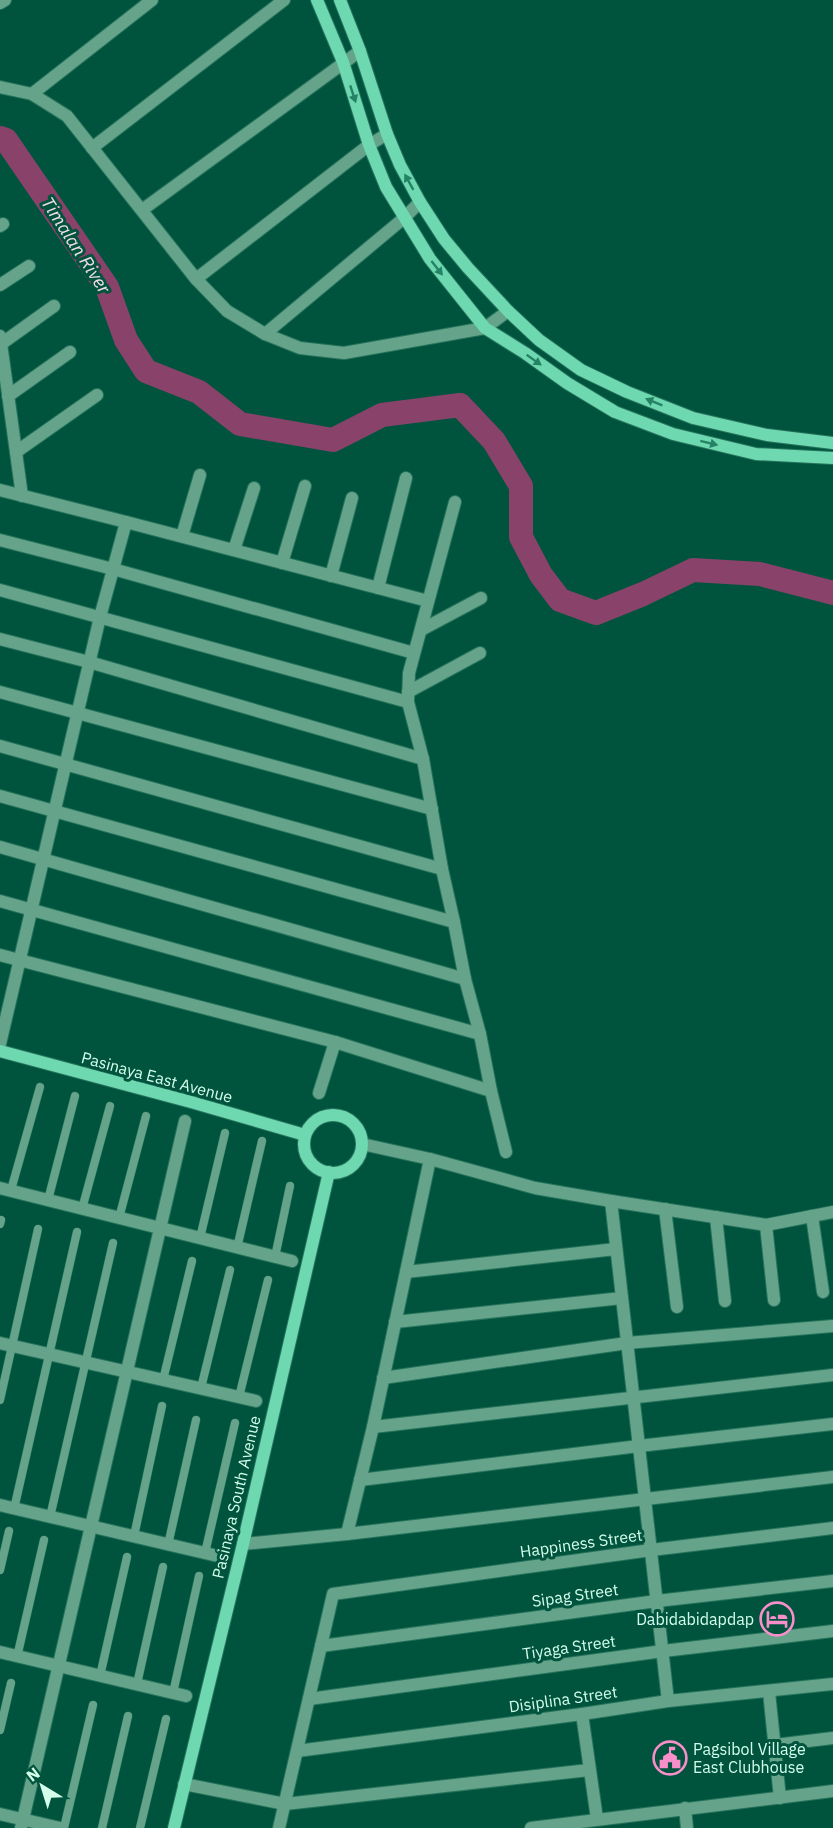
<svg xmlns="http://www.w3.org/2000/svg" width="833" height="1828" font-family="'IBM Plex Sans',sans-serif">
  <rect width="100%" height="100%" fill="#00543d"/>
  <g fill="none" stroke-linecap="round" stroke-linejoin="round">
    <!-- river -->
    <path stroke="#89426a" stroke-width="24" d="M0 138 6 140 107 287 126 340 146 371 199 392 240 424 333 440 382 415 460 405 494 441 521 486V537L541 575 560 600 596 613 643 594 693 570 760 574 833 593"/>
    <defs>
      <g id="lane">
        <path d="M11 1190 40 1087"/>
        <path d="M48 1200 75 1096"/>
        <path d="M82 1209 110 1106"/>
        <path d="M119 1218 146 1116"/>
        <path d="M0 1224 1 1220"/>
        <path d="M200 1238 225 1133"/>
        <path d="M237 1248 262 1141"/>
        <path d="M275 1257 290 1186"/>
        <path d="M163 1380 192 1261"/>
        <path d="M201 1388 230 1270"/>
        <path d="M239 1397 268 1280"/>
        <path d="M0 1400 38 1229"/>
        <path d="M14 1509 77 1232"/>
        <path d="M50 1517 113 1243"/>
        <path d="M134 1536 162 1406"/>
        <path d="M168 1545 196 1420"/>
        <path d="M205 1553 235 1423"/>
        <path d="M0 1570 9 1531"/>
        <path d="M17 1657 44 1540"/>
        <path d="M100 1676 127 1557"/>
        <path d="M137 1684 163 1567"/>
        <path d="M173 1693 199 1576"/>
        <path d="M0 1730 11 1683"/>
        <path d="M64 1828 93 1705"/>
        <path d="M102 1828 128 1716"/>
        <path d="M140 1828 166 1719"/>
      </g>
      <g id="street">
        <path d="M0 3 5 0"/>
        <path d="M0 87 32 94 67 116 196 279 227 311 265 334 300 348 344 353 485 328 508 311"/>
        <path d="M32 94 152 0"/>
        <path d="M92 148 284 0"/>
        <path d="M142 210 360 51"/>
        <path d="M0 226 3 224"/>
        <path d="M196 279 369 145 387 134"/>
        <path d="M0 285 29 266"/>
        <path d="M265 334 404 218 420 202"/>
        <path d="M0 336 22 496"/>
        <path d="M1 344 54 306"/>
        <path d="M8 396 70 352"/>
        <path d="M16 452 97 395"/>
        <path d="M0 490 126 522 100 617 0 1044"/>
        <path d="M455 502 409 673 408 702 423 759 442 869 454 922 465 979 480 1034 491 1091 506 1152"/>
        <path d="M126 522 428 601"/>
        <path d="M182 536 200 475"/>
        <path d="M0 540 113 569 414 653"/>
        <path d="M234 550 254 488"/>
        <path d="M282 563 305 486"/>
        <path d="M331 576 352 498"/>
        <path d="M378 588 406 478"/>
        <path d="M0 590 408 702"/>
        <path d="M421 630 481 598"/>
        <path d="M0 639 89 662 423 759"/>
        <path d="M0 692 432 809"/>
        <path d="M408 692 480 653"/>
        <path d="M0 746 442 869"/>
        <path d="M0 796 454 922"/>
        <path d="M0 847 465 979"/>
        <path d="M0 901 480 1034"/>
        <path d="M0 955 335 1042 491 1091"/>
        <path d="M319 1093 335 1042"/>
        <path d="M362 1144 430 1159 535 1188 611 1201 668 1701"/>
        <path d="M0 1188 292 1261"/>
        <path d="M611 1201 766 1225 833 1212"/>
        <path d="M665 1209 677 1307"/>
        <path d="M812 1216 823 1292"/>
        <path d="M716 1217 725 1301"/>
        <path d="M766 1225 774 1300"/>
        <path d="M406 1272 616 1249"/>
        <path d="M395 1322 622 1298"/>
        <path d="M0 1343 256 1401"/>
        <path d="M383 1378 627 1343 833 1326"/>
        <path d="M373 1427 833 1375"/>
        <path d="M360 1480 639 1446 833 1424"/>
        <path d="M0 1505 222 1557"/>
        <path d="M347 1534 373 1427 430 1159"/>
        <path d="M243 1544 347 1534 833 1477"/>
        <path d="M321 1646 657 1601 833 1581"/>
        <path d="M0 1652 186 1696"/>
        <path d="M769 1692 780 1798"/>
        <path d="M309 1699 663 1651 833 1631"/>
        <path d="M582 1714 597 1819"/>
        <path d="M775 1745 833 1738"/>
        <path d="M297 1751 582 1714 668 1701 833 1684"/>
        <path d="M184 1784 285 1804 589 1770"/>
        <path d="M685 1808 687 1828"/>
        <path d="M0 1814 60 1828"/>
        <path d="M21 1828 185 1121"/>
        <path d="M279 1828 333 1594 651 1550 833 1528"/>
        <path d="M531 1828 833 1791"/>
      </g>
      <g id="secondary">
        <path d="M317 0 343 62 369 145 386 187 430 259 485 328 525 353 567 383 615 412 673 434 756 454 833 458"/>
        <path d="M340 0 360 51 387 134 400 165 420 202 444 239 468 268 508 311 539 340 581 370 627 392 693 418 767 435 833 443"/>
        <path d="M0 1051 191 1102 305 1135"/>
        <circle cx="333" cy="1144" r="29"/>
        <path d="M174 1828 243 1544 329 1172"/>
      </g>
    </defs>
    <!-- lane casing -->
    <use href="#lane" stroke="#26735c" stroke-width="9"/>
    <!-- street casing -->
    <use href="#street" stroke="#26735c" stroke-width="14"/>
    <!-- secondary casing -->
    <use href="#secondary" stroke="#26735c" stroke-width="14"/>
    <!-- lane -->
    <use href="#lane" stroke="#65a48a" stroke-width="8"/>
    <!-- street -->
    <use href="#street" stroke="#65a48a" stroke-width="12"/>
    <!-- secondary -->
    <use href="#secondary" stroke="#6ed8b0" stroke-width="12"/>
  </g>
  <!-- one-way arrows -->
  <defs><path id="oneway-solid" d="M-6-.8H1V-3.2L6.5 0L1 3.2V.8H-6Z" transform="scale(1.5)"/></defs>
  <g fill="#268265">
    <use href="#oneway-solid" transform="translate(353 94) rotate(72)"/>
    <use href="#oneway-solid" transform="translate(409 182) rotate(-119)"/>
    <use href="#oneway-solid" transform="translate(437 268) rotate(52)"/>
    <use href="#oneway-solid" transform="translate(534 360) rotate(35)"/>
    <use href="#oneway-solid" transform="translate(654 402) rotate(-158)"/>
    <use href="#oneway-solid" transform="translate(709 443) rotate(14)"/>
  </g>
  <!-- icons -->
  <defs>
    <symbol id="hotel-ring" viewBox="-11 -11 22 22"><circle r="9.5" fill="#00543d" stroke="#f98fca" stroke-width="1.5"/><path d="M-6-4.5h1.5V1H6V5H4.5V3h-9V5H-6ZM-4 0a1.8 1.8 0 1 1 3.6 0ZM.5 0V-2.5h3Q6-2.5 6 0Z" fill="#f98fca"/></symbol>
    <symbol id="civic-ring" viewBox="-11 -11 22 22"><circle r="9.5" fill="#00543d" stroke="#f98fca" stroke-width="1.5"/><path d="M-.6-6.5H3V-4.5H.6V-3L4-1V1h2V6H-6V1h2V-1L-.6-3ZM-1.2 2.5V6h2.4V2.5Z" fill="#f98fca"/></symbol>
  </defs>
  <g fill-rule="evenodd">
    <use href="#hotel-ring" x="758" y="1600" width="38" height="38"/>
    <use href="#civic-ring" x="651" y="1739" width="38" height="38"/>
  </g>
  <g text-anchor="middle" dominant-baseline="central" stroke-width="6" stroke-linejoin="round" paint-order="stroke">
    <!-- street labels -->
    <g font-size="16" fill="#d3feeb" stroke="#00543d">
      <text transform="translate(157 1077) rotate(15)">Pasinaya East Avenue</text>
      <text transform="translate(236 1497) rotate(-77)">Pasinaya South Avenue</text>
      <text transform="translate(581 1543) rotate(-8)">Happiness Street</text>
      <text transform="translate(575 1595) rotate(-8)">Sipag Street</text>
      <text transform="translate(569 1647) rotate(-8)">Tiyaga Street</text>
      <text transform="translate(563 1699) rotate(-8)">Disiplina Street</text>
    </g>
    <!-- poi labels -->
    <g font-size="16" fill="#d3feeb" stroke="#00543d" text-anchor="end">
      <text x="754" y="1619">Dabidabidapdap</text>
      <text x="693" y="1749" text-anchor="start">Pagsibol Village<tspan x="693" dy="18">East Clubhouse</tspan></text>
    </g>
    <!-- water labels -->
    <g font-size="18" font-style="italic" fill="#f3dde8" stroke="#00543d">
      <text transform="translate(76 245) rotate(57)">Timalan River</text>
    </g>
  </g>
  <!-- north arrow -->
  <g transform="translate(42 1786) rotate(322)" stroke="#00543d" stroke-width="4.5" paint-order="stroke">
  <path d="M0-4.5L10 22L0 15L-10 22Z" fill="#d3feeb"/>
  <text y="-9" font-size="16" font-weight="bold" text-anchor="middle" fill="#d3feeb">N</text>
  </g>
</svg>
